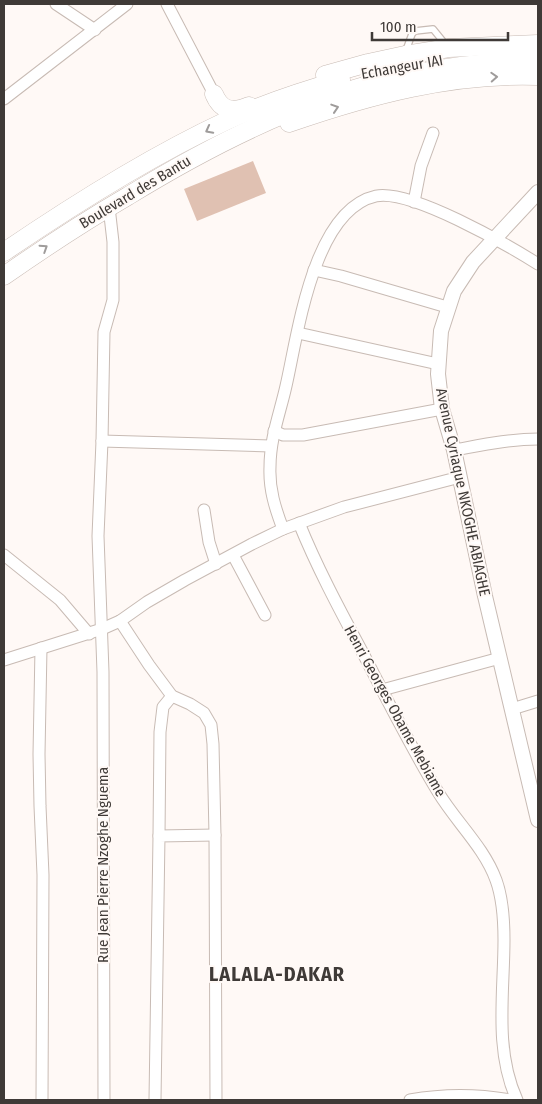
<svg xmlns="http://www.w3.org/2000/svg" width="542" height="1104" font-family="'Fira Sans Condensed',sans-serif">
  <rect width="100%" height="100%" fill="#fff9f6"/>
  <!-- building -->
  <path fill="#e0c1b2" d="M253 161 266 193 197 221 184 189Z"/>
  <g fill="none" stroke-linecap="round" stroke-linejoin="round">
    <defs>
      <path id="service" d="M405 53 412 34 415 31 433 29 446 45"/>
      <g id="minor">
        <path d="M56 4 95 30"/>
        <path d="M167 4 214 94"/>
        <path d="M4 99 127 4"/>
        <path d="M414 202 421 166 433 133"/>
        <path d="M314 270 341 276 447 307"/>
        <path d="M298 333 438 364"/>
        <path d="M274 431 283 435H303L442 409"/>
        <path d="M102 441 271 446"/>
        <path d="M454 450C482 445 510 439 538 439"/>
        <path d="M204 510 209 542 216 564"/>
        <path d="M299 523C318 570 342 614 366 659 389 704 412 749 438 792 456 822 484 847 496 880 503 899 504 920 504 940 504 993 494 1050 517 1100"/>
        <path d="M283 529C275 508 269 489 270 467 270 438 280 413 286 386 298 334 313 210 376 196 411 189 506 244 538 264"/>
        <path d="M4 555 60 600 89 634"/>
        <path d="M233 555 265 615"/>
        <path d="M120 621 149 665 172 696 190 704 204 713 211 725 213 744 215 835 216 1100"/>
        <path d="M41 648 39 754 40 806 43 875 42 1100"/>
        <path d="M4 660 102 629 120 621 147 602 185 580 252 544 283 529 344 507 460 477"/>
        <path d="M382 690 500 658"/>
        <path d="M512 709 538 701"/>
        <path d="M159 836 160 732 163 707 172 696"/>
        <path d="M104 1100 103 672 98 536 102 441 104 332 113 300V242L109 207"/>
        <path d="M155 1100 159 836 215 835"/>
        <path d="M410 1100C443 1094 477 1094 511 1100"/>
      </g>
      <path id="tertiary" d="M538 192 473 262 454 291 441 331 438 374 442 409 454 450 485 596 538 820"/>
      <g id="trunk">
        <path d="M325 75 368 63 405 55 449 48 538 44"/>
        <path d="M214 94C221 111 233 113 249 106"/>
        <path d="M289 123C370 95 452 73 538 76"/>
        <path d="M4 252C73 205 151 156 226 121 263 104 302 91 341 80"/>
        <path d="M4 276C44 248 85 221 128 196 257 117 384 61 538 61"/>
      </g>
    </defs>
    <!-- service casing -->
    <use href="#service" stroke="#c8bbb4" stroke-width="8"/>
    <!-- minor casing -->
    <use href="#minor" stroke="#c8bbb4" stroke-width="13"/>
    <!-- tertiary casing -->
    <use href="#tertiary" stroke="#c8bbb4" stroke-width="16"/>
    <!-- trunk casing -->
    <use href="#trunk" stroke="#c8bbb4" stroke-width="19"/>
    <!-- service -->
    <use href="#service" stroke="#fff" stroke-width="5.5"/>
    <!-- minor -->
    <use href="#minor" stroke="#fff" stroke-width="11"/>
    <!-- tertiary -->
    <use href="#tertiary" stroke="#fff" stroke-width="14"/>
    <!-- trunk -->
    <use href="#trunk" stroke="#fff" stroke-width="18"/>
  </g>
  <!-- one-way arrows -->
  <defs><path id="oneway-chevron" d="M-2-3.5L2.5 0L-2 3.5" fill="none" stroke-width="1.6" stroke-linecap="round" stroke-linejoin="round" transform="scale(1.25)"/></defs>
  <g stroke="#9f9c9b">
    <use href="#oneway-chevron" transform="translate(494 77) rotate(-3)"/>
    <use href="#oneway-chevron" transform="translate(335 108) rotate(-18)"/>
    <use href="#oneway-chevron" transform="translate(209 130) rotate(152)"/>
    <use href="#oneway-chevron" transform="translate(44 248) rotate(-33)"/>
  </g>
  <g text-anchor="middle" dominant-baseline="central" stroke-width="4" stroke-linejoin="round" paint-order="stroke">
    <!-- street labels -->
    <g font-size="15" fill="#3f3a37" stroke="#fff9f6">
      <text transform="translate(402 67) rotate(-10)">Echangeur IAI</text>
      <text transform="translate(135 192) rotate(-31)">Boulevard des Bantu</text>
      <text transform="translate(463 492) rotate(78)">Avenue Cyriaque NKOGHE ABIAGHE</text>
      <text transform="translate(395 711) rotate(61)">Henri Georges Obame Mebiame</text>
      <text transform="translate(103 865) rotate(-90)">Rue Jean Pierre Nzoghe Nguema</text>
    </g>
    <!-- district labels -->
    <g font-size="20" font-weight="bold" letter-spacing="1" fill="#3f3a37" stroke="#fff9f6">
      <text x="277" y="974">LALALA-DAKAR</text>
    </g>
  </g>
  <!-- border -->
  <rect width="542" height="1104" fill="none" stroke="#3f3a37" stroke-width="10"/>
  <!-- scale -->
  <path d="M372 32v8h136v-8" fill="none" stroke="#3f3a37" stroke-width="2.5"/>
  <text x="380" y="32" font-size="15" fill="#3f3a37" stroke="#fff9f6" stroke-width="4" paint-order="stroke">100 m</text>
</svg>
